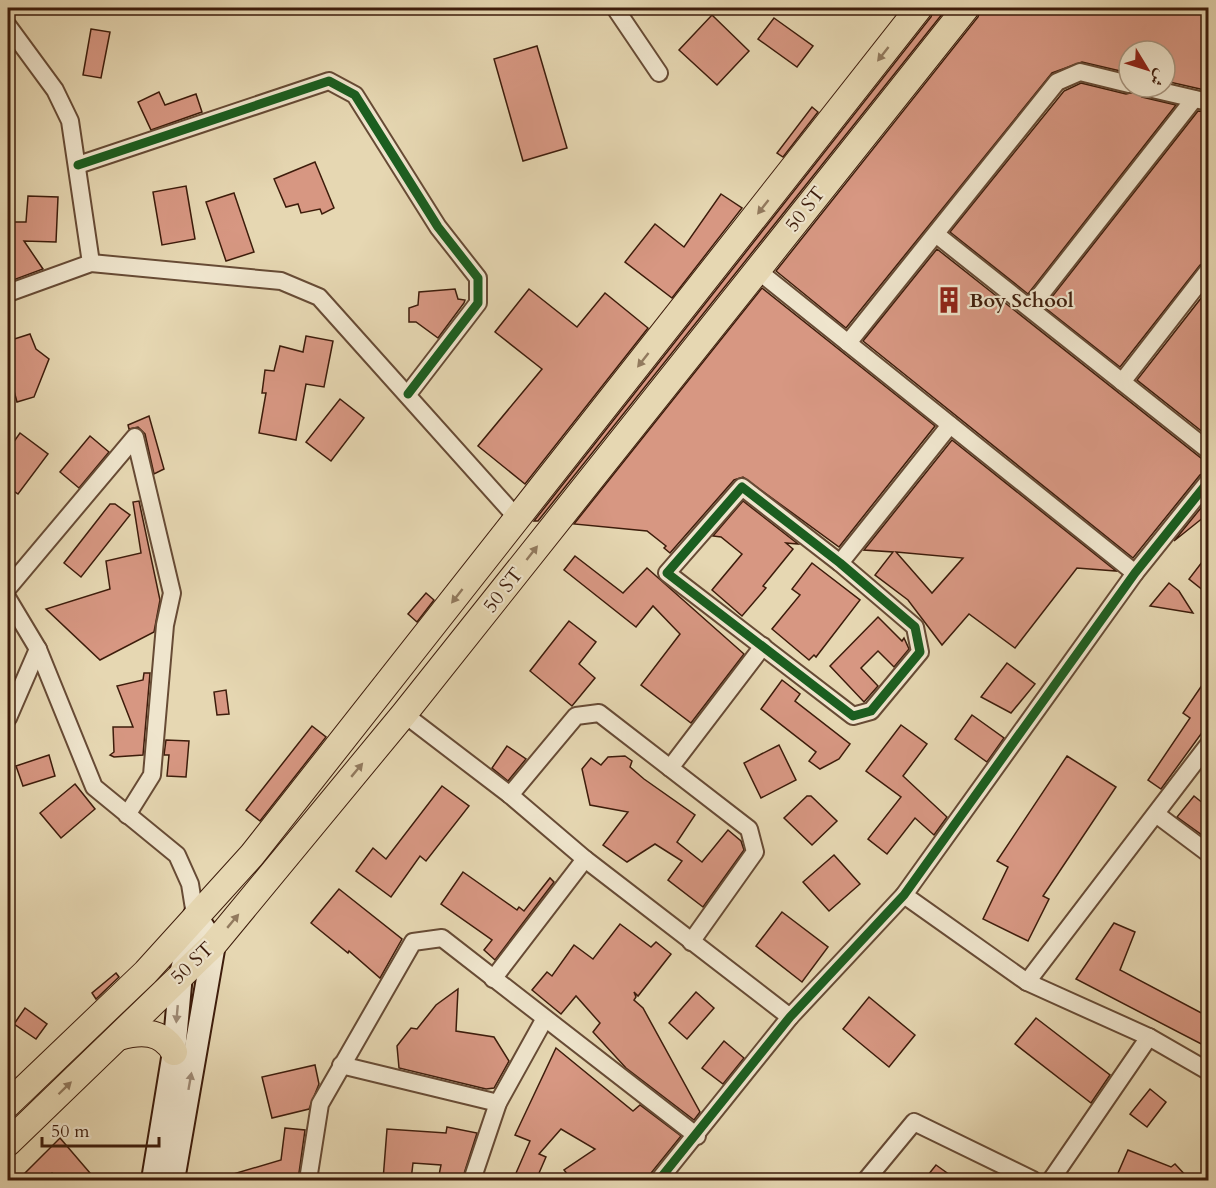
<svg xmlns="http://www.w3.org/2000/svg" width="1216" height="1188" font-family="Cardo,Amiri,serif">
  <rect width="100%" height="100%" fill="#e6d7b2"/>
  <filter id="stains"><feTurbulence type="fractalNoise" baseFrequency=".00333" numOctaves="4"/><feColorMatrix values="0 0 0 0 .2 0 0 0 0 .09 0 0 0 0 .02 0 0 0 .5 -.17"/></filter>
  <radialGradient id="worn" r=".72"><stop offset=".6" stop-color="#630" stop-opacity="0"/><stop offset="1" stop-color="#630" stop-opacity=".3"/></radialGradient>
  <!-- building -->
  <g fill="#d79782" stroke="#3d1c0b" stroke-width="1.5" fill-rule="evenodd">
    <path d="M934 8H947L538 521H534L931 17Z"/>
    <path d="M981 8H1209V91L1165 81V51H1129V73L1082 62 1052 73 846 328 776 271 978 17Z"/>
    <path d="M712 15 749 51 717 85 679 50Z"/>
    <path d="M774 18 813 46 797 67 758 39Z"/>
    <path d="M91 29 110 32 101 78 83 75Z"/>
    <path d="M537 46 567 148 523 161 494 59Z"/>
    <path d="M1081 83 1126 94 1135 92 1142 97 1176 105 1028 294 950 232 1064 91Z"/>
    <path d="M159 92 165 105 196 94 202 112 151 130 138 102Z"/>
    <path d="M812 107 818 112 783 157 777 153Z"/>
    <path d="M1198 111 1209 112V261L1200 265 1120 367 1044 307Z"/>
    <path d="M315 162 334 208 322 214 320 209 301 213 298 204 286 207 274 179Z"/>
    <path d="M186 186 195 239 162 245 153 192Z"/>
    <path d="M234 193 254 252 226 261 206 202Z"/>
    <path d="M721 194 742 208 672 298 625 262 655 224 684 247Z"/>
    <path d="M28 196 58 197 56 242 24 241 43 269 8 282V217L11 222H26Z"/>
    <path d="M937 249 1201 458 1209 460V472L1200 475 1133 558 863 341Z"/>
    <path d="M762 288 935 426 839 547 743 477 734 480 670 553 664 548 666 546 647 531 574 524Z"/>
    <path d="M1209 288V437L1137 380Z"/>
    <path d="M455 289 458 299 465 300 464 303 438 338 416 322H409V308L418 305 419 292Z"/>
    <path d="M529 289 577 327 605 293 648 328 525 484 478 446 542 369 495 332Z"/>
    <path d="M30 334 36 349 49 359 34 397 17 402 8 369V341Z"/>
    <path d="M306 336 333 341 324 387 306 384 296 440 259 433 266 393H262L265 370 274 371 280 346 303 352Z"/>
    <path d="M340 399 364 418 331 461 306 442Z"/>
    <path d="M149 416 164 469 154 474 145 434 138 427 129 429 128 425Z"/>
    <path d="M20 433 48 454 18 494 8 487V450Z"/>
    <path d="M90 436 109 452 79 488 60 472Z"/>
    <path d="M952 440 1116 571 1077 568 1015 648 969 614 942 645 908 600 875 575 893 552 864 550ZM896 552 963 558 932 593Z"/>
    <path d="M1209 498V513L1174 541Z"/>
    <path d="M139 501 160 600 154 632 100 660 46 609 110 589 106 561 141 553 133 502Z"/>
    <path d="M743 501 798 544 786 543 793 549 763 586 766 588 742 616 712 590 742 554 721 537 713 536Z"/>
    <path d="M110 504H115L130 515 81 577 64 563Z"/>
    <path d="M1209 553V595L1189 579Z"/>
    <path d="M575 556 623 593 647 568 744 654 691 723 641 685 680 634 653 606 636 627 564 570Z"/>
    <path d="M812 563 860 600 816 657 814 655 809 660 772 629 800 595 792 589Z"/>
    <path d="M1169 583 1179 591 1193 613 1150 606Z"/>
    <path d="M426 593 434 600 417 622 408 614Z"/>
    <path d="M878 617 902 641 904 638 909 649 894 667 878 651 861 668 878 686 864 702 830 666Z"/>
    <path d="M569 621 596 642 579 664 595 678 572 706 530 671Z"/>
    <path d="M1007 663 1035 684 1011 713 981 697Z"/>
    <path d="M144 673H150L143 755 114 757 110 755 114 752 113 727H133L117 686 143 680Z"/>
    <path d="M1209 675V723L1161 789 1148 780 1190 718 1183 713Z"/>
    <path d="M782 680 800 694 795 701 850 744 839 759 820 769 809 761 816 752 761 709Z"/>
    <path d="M226 690 229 714 217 715 214 692Z"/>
    <path d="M972 715 1004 738 987 762 955 739Z"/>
    <path d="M901 725 927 744 903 776 947 817 934 835 915 818 887 854 868 839 901 797 866 771Z"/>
    <path d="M312 726 326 737 260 821 246 810Z"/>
    <path d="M166 740 189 741 186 777 167 776 169 755H164Z"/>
    <path d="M779 745 796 780 761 798 744 763Z"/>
    <path d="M507 746 526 759 508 781 492 768Z"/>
    <path d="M49 755 55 776 23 786 16 766Z"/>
    <path d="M625 756 632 761 630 767 644 779 695 815 677 842 702 862 728 830 741 841 744 850 703 907 668 880 682 861 655 844 627 862 603 845 628 812 590 805 582 769 591 758 601 765 608 757Z"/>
    <path d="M1067 756 1116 787 1043 896 1049 899 1028 941 983 919 1008 867 997 861Z"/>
    <path d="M75 784 95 809 61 838 40 813Z"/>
    <path d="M442 786 469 806 426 861 420 856 391 897 356 871 373 848 386 859Z"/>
    <path d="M807 796H811L837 821 812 845 784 818Z"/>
    <path d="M1194 796 1209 808V840L1177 817Z"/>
    <path d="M834 855 860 884 829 911 803 882Z"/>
    <path d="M463 872 517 910 519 907 524 911 550 878 554 882 495 960 484 950 492 940 441 904Z"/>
    <path d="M339 889 402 939 380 978 349 951 348 953 311 923Z"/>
    <path d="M782 912 828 947 802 982 756 946Z"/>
    <path d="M1114 923 1135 932 1120 970 1209 1017V1048L1076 979Z"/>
    <path d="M620 924 651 947 656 942 671 954 638 996 634 992 636 997 634 1000 643 1008 700 1112 694 1120 626 1068 593 1032 600 1023 576 996 561 1014 532 990 547 972 552 976 574 945 593 959Z"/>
    <path d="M116 973 119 977 96 999 92 993Z"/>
    <path d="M458 989 456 1031 494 1037 509 1061 494 1088 486 1089 399 1068 397 1046 411 1028 417 1029 436 1005Z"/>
    <path d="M696 992 714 1008 687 1039 669 1023Z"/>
    <path d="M869 997 915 1035 889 1067 843 1029Z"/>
    <path d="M25 1008 47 1024 36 1039 14 1024Z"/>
    <path d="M1036 1018 1110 1075 1091 1103 1015 1044Z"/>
    <path d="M724 1041 744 1058 723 1084 702 1068Z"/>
    <path d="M556 1048 633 1111 640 1105 681 1136 651 1173 649 1180H572L564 1170 595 1149 561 1129 539 1154 546 1157 536 1180H513L530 1141 515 1135Z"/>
    <path d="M315 1065 319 1084 309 1109 272 1118 262 1077Z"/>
    <path d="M1150 1089 1166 1102 1147 1127 1130 1114Z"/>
    <path d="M447 1127 477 1133 462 1180H438L441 1165 413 1163 411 1180H383L387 1129 446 1133Z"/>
    <path d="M285 1128 305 1130 298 1180 272 1177 273 1180H223V1177L281 1160Z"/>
    <path d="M60 1138 96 1180H58L52 1173 45 1180H18Z"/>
    <path d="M1128 1150 1171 1167 1175 1164 1190 1180H1115Z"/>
    <path d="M936 1165 957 1180H924Z"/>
  </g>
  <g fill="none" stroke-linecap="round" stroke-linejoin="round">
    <defs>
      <g id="street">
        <path d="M615 8 659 73"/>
        <path d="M8 26 55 90 70 121 91 263"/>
        <path d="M1144 87 1208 102"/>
        <path d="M78 165 329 81 355 95 438 227 478 278V303L408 394"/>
        <path d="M937 235 1208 450"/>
        <path d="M757 270 1135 573"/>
        <path d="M8 293 91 263 281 281 319 297 518 519"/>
        <path d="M1030 308 1194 99"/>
        <path d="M848 343 1057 82 1080 72 1129 84"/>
        <path d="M1122 382 1208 271"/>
        <path d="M742 487 840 563 915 627 920 652 871 711 853 716 667 573Z"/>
        <path d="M840 563 950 425"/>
        <path d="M8 588 135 437 172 593 165 625 152 775 127 815"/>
        <path d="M8 599 38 649 94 787 177 855 190 884 195 915"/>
        <path d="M404 714 510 795 585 859 790 1017"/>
        <path d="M8 718 38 649"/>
        <path d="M670 768 763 646"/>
        <path d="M510 795 576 716 599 713 749 829 755 852 691 942"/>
        <path d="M1156 814 1208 853"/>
        <path d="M904 895 1027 982 1149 1037 1208 1071"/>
        <path d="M493 979 585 859"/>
        <path d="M1027 982 1208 745"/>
        <path d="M341 1065 498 1103"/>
        <path d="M308 1180 320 1104 413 942 442 938 697 1136"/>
        <path d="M472 1180 498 1103 544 1020"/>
        <path d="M659 1180 790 1017 904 895 1135 573 1208 482"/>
        <path d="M866 1180 914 1122 1033 1180"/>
        <path d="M1051 1180 1149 1037"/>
      </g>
      <g id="secondary">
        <path d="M153 1180 174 1052 181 974 195 916"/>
        <path d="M173 1180 214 944 195 915"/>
      </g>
      <g id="primary">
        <path d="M119 1037C140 1031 162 1030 174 1052"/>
        <path d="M8 1104 146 972 252 855 919 8"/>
        <path d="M8 1143 214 944 404 714 966 8"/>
      </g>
    </defs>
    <!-- street casing -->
    <use href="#street" stroke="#674b35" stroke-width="20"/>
    <!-- secondary casing -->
    <use href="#secondary" stroke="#3d1c0b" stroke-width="26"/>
    <!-- primary casing -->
    <use href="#primary" stroke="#3d1c0b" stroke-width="28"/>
    <!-- street -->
    <use href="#street" stroke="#efe5cd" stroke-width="16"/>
    <!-- secondary -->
    <use href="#secondary" stroke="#efe5cd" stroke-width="22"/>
    <!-- primary -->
    <use href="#primary" stroke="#e6d7b2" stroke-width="26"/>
    <defs>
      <g id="cycleway">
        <path d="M78 165 329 81 355 95 438 227 478 278V303L408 394"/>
        <path d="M742 487 840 563 915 627 920 652 871 711 853 716 667 573Z"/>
        <path d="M659 1180 790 1017 904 895 1135 573 1208 482"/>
      </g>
    </defs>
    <!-- cycleway casing -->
    <use href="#cycleway" stroke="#efe5cd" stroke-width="13"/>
    <!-- cycleway -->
    <use href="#cycleway" stroke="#1b5e20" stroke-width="9"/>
  </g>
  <!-- one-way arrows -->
  <defs><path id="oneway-solid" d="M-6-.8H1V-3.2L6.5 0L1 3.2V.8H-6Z" transform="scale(1.5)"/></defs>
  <g fill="#927a5e">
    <use href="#oneway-solid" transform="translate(883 54) rotate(128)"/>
    <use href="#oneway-solid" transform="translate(763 207) rotate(128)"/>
    <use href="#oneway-solid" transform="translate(643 360) rotate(128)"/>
    <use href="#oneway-solid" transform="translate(532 553) rotate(-52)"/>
    <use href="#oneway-solid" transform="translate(457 596) rotate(128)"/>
    <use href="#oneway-solid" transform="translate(357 770) rotate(-50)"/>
    <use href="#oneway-solid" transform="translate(233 921) rotate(-50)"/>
    <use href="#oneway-solid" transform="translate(65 1088) rotate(-44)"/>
  </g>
  <g fill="#9f8b76">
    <use href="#oneway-solid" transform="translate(177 1014) rotate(95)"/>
    <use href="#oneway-solid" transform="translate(190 1081) rotate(-80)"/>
  </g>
  <!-- icons -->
  <defs>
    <symbol id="building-bare" viewBox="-9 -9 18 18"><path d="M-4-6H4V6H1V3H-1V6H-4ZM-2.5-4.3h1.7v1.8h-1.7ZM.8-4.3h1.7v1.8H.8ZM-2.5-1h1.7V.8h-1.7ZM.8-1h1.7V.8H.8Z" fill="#8f2418" stroke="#efe5cd" stroke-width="2.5" paint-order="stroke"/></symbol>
  </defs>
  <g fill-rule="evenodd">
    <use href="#building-bare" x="930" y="281" width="38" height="38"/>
  </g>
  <g text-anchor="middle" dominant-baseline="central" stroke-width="4.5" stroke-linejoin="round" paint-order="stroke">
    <!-- street labels -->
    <g font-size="20" fill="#3d1c0b" stroke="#efe5cd">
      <text transform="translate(805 209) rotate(-52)">50 ST</text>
      <text transform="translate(503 590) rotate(-52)">50 ST</text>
      <text transform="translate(192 963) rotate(-44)">50 ST</text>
    </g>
    <!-- poi labels -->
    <g font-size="20" font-weight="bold" fill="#3d1c0b" stroke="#efe5cd" text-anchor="start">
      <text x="969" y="300">Boy School</text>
    </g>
  </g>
  <!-- margin -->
  <rect width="1216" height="1188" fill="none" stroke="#e6d7b2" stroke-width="30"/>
  <rect x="9" y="9" width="1198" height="1170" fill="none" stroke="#3d1c0b" stroke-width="3"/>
  <rect x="15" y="15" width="1186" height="1158" fill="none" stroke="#3d1c0b" stroke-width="1.5"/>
  <!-- north arrow -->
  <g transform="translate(1147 69) rotate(128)"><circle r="28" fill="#efe5cd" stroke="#a8957f" stroke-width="1.5"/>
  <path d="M0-4.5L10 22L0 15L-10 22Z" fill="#8f2418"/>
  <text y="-9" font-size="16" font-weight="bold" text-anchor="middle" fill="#3d1c0b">ش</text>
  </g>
  <!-- scale -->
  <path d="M42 1137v9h117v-9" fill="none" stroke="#3d1c0b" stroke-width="3"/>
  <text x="51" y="1137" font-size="18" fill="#3d1c0b" stroke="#efe5cd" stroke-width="4.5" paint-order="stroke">50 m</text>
  <rect width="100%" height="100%" filter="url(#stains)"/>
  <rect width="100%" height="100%" fill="url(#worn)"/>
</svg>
